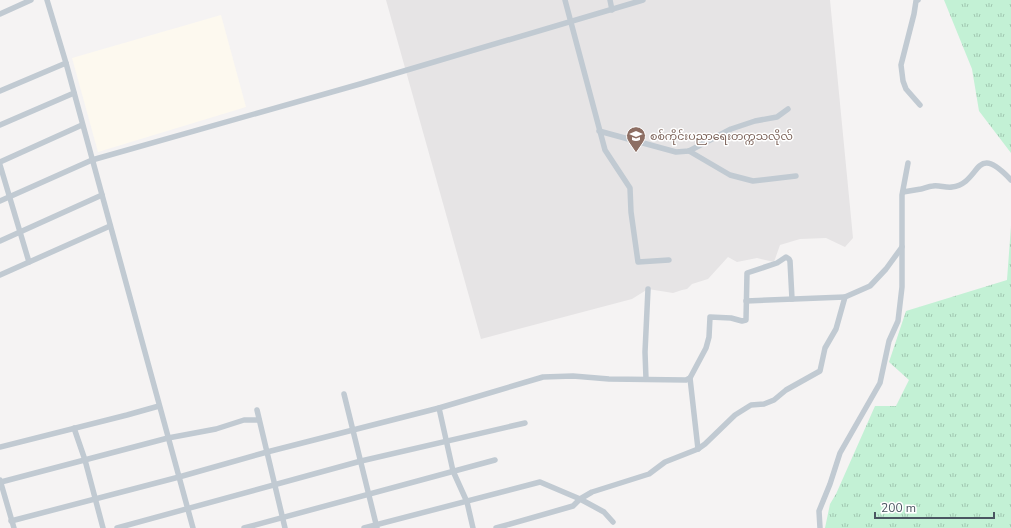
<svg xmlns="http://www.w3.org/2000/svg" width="1011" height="528" font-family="'Nunito Sans','Noto Sans Myanmar',sans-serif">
  <defs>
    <pattern id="park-tufts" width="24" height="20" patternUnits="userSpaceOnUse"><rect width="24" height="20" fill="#c3f1d5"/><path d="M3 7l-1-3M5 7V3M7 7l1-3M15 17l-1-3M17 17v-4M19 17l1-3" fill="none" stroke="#a0c6b0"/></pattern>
  </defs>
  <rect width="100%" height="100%" fill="#f5f3f3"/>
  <!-- commercial -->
  <path fill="#fdf9ef" d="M221 15 246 107 98 152 72 58Z"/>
  <!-- education -->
  <path fill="#e6e4e5" d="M386 0H830L853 238 845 247 826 238 800 239 780 245 774 262 757 258 737 262 728 257 708 279 692 284 687 289 682 290 673 293 648 289 632 299 481 339Z"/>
  <!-- park -->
  <g fill="url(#park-tufts)">
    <path d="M944 0H1011V153L979 111 972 69Z"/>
    <path d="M1011 226V528H825L830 504 836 494 875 406H896L909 380 889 362 906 311 1007 280Z"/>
  </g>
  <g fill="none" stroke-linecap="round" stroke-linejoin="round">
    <!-- minor -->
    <g stroke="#c1cad2" stroke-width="5.5">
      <path d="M47 0 66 63 193 528"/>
      <path d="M565 0 605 150 630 188 631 212 638 262 669 260"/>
      <path d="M610 0 612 10"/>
      <path d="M918 0 916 1 914 14 901 65 903 81 906 89 920 105"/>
      <path d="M0 14 31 0"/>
      <path d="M0 91 66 63"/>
      <path d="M0 125 74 93"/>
      <path d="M599 131 676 152 689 151 731 129 755 121 777 117 788 109"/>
      <path d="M689 151 730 175 753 181 796 176"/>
      <path d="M0 162 82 125"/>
      <path d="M0 165 29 262"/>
      <path d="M903 192C909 191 915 190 921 189 925 188 929 186 933 186 939 185 946 188 952 187 982 183 973 140 1011 180"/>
      <path d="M0 201 92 160 360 84 643 0"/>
      <path d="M0 241 102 195"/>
      <path d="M0 275 110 226"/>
      <path d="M746 301 845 297"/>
      <path d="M690 378 698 449"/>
      <path d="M646 379 645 352 648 289"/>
      <path d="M344 394 377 528"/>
      <path d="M439 408 453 471 467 502 473 528"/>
      <path d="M257 410 285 528"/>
      <path d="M74 428 85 460 103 528"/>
      <path d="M0 447 127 415 159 406"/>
      <path d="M0 480 14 528"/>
      <path d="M1 482 168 438 216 429 244 420H259"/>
      <path d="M11 521 179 477 267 452 439 408 543 377 573 376 609 379 686 380 690 378 706 348 709 337 710 317 731 318 742 321 746 320 747 273 777 263 786 257 789 259 790 261 792 299"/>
      <path d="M117 528 361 461 525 423"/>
      <path d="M244 528 495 460"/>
      <path d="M364 528 540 482 580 499 604 512 613 522"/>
      <path d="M496 528 573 506 580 499 592 492 649 474 665 462 698 449 705 444 735 415 751 405 764 404 774 400 786 390 820 371 825 348 836 329 845 297 870 286 886 269 902 247V195L908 163"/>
      <path d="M820 528 819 511 830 484 840 453 880 383 889 341 898 321 902 287V247"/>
    </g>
  </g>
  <!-- icons -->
  <defs>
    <symbol id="university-pin" viewBox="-11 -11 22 30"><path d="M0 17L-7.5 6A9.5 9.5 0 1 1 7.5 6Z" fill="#8d6e63" stroke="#fff"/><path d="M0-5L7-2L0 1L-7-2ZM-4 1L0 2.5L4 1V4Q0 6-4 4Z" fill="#fff"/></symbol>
  </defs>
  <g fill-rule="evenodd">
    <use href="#university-pin" x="625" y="125" width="22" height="30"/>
  </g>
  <g text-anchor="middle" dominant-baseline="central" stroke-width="3" stroke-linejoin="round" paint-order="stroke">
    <!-- education labels -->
    <g font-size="11" fill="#785e54" stroke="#fff" text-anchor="start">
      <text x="650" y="136">စစ်ကိုင်းပညာရေးတက္ကသလိုလ်</text>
    </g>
  </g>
  <!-- scale -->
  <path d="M875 512v6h119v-6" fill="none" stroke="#4a5661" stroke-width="2"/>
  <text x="881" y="512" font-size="12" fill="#4a5661" stroke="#ffffff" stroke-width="3" paint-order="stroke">200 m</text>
</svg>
